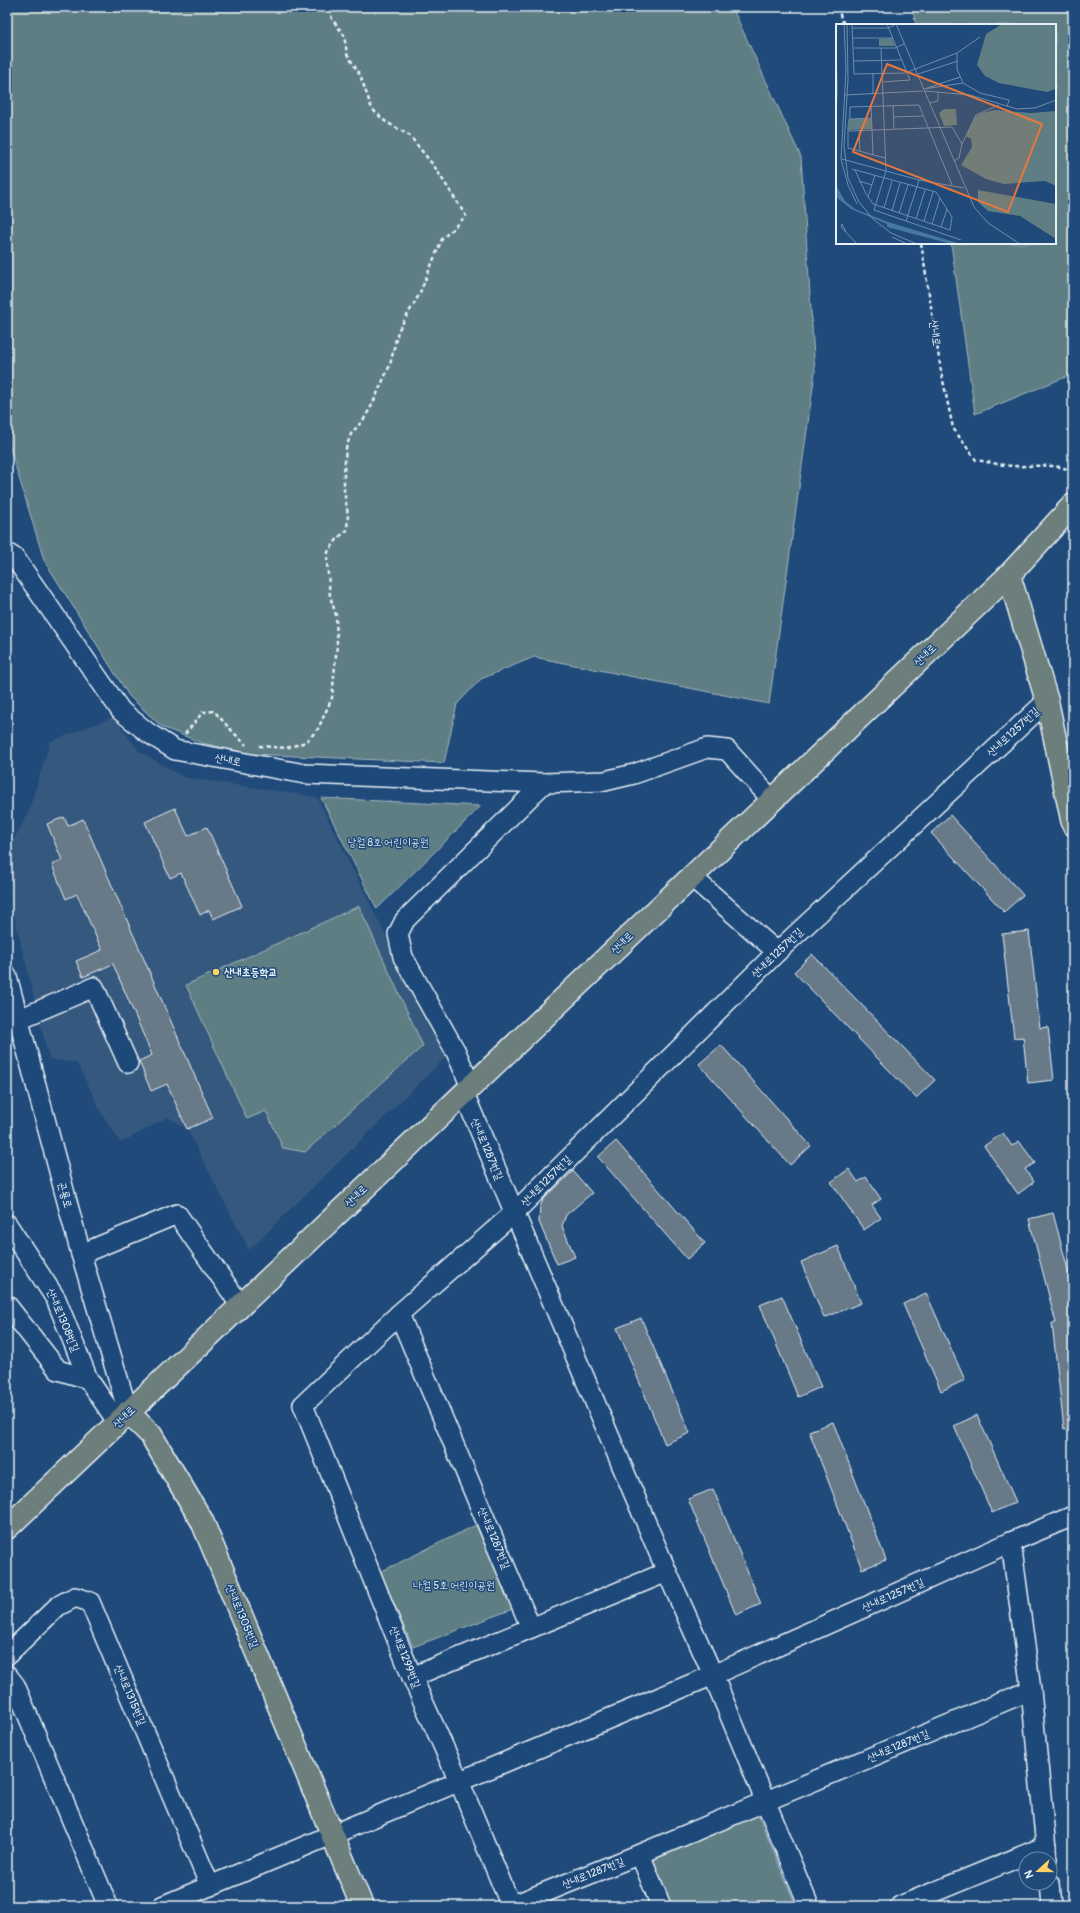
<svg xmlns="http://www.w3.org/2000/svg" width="1080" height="1913" font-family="Pangolin,'Poor Story',sans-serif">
  <rect width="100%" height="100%" fill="#1f4a7a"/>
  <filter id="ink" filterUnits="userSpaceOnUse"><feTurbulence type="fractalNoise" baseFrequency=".025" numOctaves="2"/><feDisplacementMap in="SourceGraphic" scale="8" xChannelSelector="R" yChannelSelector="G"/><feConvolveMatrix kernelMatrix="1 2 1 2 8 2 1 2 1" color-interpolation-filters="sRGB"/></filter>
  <g filter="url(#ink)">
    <!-- built -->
    <path fill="#35587e" d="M113 717 139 751 183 777 317 797 446 1057 249 1250 187 1129 168 1117 121 1143 102 1114 77 1063 49 1059 7 887V852L28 813 50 742Z"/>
    <!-- green -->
    <g fill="#5e7e83" stroke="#a3b8be">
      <path d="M7 7H732L801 157 815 372 769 704 534 657 481 679 457 704 444 763 252 754 202 743 162 727 129 696 44 560 7 438Z"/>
      <path d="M912 7H1073V374L975 414 951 243H1055V25H916Z"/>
      <path d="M321 798 481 806 377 909Z"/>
      <path d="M359 906 423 1046 305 1152 283 1148 266 1111 247 1119 186 985Z"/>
      <path d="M476 1525 513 1609 413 1647 380 1572Z"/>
      <path d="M756 1810 796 1906H664L644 1857Z"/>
    </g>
    <!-- building -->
    <g fill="#677987" stroke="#e8f1f8">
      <path d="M175 808 188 836 207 827 242 906 213 919 209 910 200 915 181 873 170 878 145 822Z"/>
      <path d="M950 815 1023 895 1004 912 931 833Z"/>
      <path d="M64 817 68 826 83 819 213 1118 187 1129 167 1084 151 1091 139 1061 152 1055 113 964 83 977 76 961 102 950 77 894 66 899 52 865 62 860 47 824Z"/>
      <path d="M1029 931 1040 1028 1048 1027 1054 1080 1028 1083 1023 1037 1014 1038 1002 934Z"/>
      <path d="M812 954 935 1080 916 1098 794 972Z"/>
      <path d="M721 1045 811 1146 790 1165 699 1064Z"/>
      <path d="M1003 1133 1012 1146 1019 1141 1035 1163 1025 1169 1034 1182 1018 1194 984 1146Z"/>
      <path d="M616 1141 705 1243 687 1259 598 1157Z"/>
      <path d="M849 1169 858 1182 866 1177 881 1199 872 1205 881 1218 864 1230 831 1182Z"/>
      <path d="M573 1171 592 1193 566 1215 562 1226 575 1257 557 1264 539 1222 540 1207 543 1200Z"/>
      <path d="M1053 1213 1073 1289V1428L1064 1429 1052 1323H1056L1029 1219Z"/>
      <path d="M838 1246 861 1303 824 1318 801 1262Z"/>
      <path d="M926 1293 965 1380 941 1391 903 1304Z"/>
      <path d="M782 1296 821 1387 798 1397 760 1305Z"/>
      <path d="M641 1318 690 1433 665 1444 617 1328Z"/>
      <path d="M977 1415 1016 1502 992 1513 954 1426Z"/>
      <path d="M833 1422 886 1560 862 1569 809 1431Z"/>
      <path d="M713 1489 761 1604 736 1615 688 1499Z"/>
    </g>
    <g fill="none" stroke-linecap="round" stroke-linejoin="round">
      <defs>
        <g id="minor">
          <path d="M7 553 15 558 121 711 147 732 175 750 305 774 544 783 605 781 634 774 707 748 727 750 772 800"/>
          <path d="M544 783 405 920 398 934 403 957 456 1052 471 1087 465 1096 667 1572 713 1675 809 1906"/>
          <path d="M692 877 777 952"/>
          <path d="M7 976 81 1254 128 1412"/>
          <path d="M17 1020 94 987 128 1063"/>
          <path d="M7 1224 56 1299 88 1379 118 1423"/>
          <path d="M81 1254 177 1214 241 1306"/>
          <path d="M7 1305 58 1370 88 1379"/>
          <path d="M399 1314 531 1628"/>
          <path d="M1011 1542 1031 1690 1047 1859"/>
          <path d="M7 1655 58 1606 75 1597 90 1602 210 1886"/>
          <path d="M7 1675 15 1685 108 1906"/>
          <path d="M412 1677 667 1572"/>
          <path d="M640 1854 661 1906"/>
          <path d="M1050 1883 1052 1906"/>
          <path d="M162 1906 713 1675 1011 1542 1073 1516"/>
          <path d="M511 1906 459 1781 412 1677 303 1405 399 1314 514 1213 777 952 1047 701"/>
          <path d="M511 1906 640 1854 1031 1690"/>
          <path d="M900 1906 1046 1846"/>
        </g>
        <g id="major">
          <path d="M1009 575 1047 701 1073 824"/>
          <path d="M128 1412 151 1435 202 1521 362 1906"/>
          <path d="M7 1528 1009 575 1073 505"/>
        </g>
      </defs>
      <!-- minor casing -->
      <use href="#minor" stroke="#e8f1f8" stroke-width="22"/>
      <!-- major casing -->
      <use href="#major" stroke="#e8f1f8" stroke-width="25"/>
      <!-- path -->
      <g stroke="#e8f1f8" stroke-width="2.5" stroke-dasharray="4 3" stroke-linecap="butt">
        <path d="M837 7 844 25"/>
        <path d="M921 243 941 371 953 428 976 460C988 462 1001 465 1013 466 1032 467 1056 462 1073 472"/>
        <path d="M185 734 203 712 214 711 232 731 246 745"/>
        <path d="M259 746 286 748 306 742 318 729 332 698 337 644 336 615 330 596 327 562 328 552 338 538 347 530 348 515 344 491V473L346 448 351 434 364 419 372 405 390 365 398 331 419 295 442 239 466 216 434 166 409 135 386 122 372 109 360 75 347 54 344 35 332 19 329 7"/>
      </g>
      <!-- minor -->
      <use href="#minor" stroke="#1f4a7a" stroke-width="19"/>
      <!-- major -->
      <use href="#major" stroke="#6c7f7c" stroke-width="22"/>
    </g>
  </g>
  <!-- markers -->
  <circle fill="#ffd166" stroke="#1f4a7a" stroke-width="1.5" cx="216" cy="972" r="4"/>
  <g text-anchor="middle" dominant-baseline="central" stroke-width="3" stroke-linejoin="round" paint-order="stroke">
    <!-- street labels -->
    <g font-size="11" fill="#e8f1f8" stroke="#1f4a7a">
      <text transform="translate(935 333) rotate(82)">산내로</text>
      <text transform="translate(925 655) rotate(-44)">산내로</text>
      <text transform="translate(1013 732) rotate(-43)">산내로1257번길</text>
      <text transform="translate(228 760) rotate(11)">산내로</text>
      <text transform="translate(622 943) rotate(-44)">산내로</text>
      <text transform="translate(777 953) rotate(-44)">산내로1257번길</text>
      <text transform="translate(487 1149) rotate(67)">산내로1287번길</text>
      <text transform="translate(546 1181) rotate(-45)">산내로1257번길</text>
      <text transform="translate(65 1195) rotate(75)">곤룡로</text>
      <text transform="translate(356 1196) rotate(-44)">산내로</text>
      <text transform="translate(63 1320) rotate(67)">산내로1308번길</text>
      <text transform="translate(124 1417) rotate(-44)">산내로</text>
      <text transform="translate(494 1538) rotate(67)">산내로1287번길</text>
      <text transform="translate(893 1595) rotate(-24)">산내로1257번길</text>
      <text transform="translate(242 1616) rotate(67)">산내로1305번길</text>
      <text transform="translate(405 1657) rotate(68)">산내로1299번길</text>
      <text transform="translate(130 1695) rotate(67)">산내로1315번길</text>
      <text transform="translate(898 1746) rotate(-23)">산내로1287번길</text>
      <text transform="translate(593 1873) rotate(-22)">산내로1287번길</text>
    </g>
    <!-- park labels -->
    <g font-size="11" fill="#d3e0e6" stroke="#1f4a7a">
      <text x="388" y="842">낭월 8호 어린이공원</text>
      <text x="454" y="1585">나월 5호 어린이공원</text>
    </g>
    <!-- poi labels -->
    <g font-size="11" font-weight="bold" fill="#e8f1f8" stroke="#1f4a7a" text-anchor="start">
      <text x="224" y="972">산내초등학교</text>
    </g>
  </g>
  <!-- overview -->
  <g transform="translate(836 24)">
    <rect width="220" height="220" fill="#1f4a7a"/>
    <path d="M166 0H220V65L211 68 163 59 149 52 141 41 150 10ZM56 14 59 22H43V15ZM14 84 13 95H35L36 105 11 106ZM108 85H120L121 101 108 102 103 89ZM159 86 195 89 220 87V162L209 157 168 160 150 155 125 141 136 123 135 115 130 112 139 93 146 89ZM142 166 220 180V215L184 192 152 187 142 178Z" fill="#5e7e83"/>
    <path d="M0 14 2 65 0 96ZM0 161 9 177 19 185 52 198 125 220H115L51 203V200L15 185 0 173Z" fill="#4678a3"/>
    <path fill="none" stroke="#6f8dac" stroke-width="1" d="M8 0 10 46 5 135 12 161 21 180M11 0 12 55 8 122 12 154 23 178 37 195 55 209 81 220M16 0 18 50 69 49 121 29 144 13M60 0 138 183 152 199 184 220M16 4H53L60 0M17 14H57M18 24H59L68 20M45 24 50 147 38 186 125 216M121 29V45L127 59M18 37 66 36M37 50V70M82 50 122 37M46 58 74 56 51 0M91 64 124 53M88 65 127 59 144 69 173 76 171 83M89 67 134 71 181 85 199 84 220 76M9 71 87 67M94 79 102 77V68M57 81 58 105M35 82 37 131M57 93 87 92M36 94 14 95V83L83 81 116 161M23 106 24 127M49 134 12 124V107L116 103 126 120M6 135 83 156 128 164M118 137 123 134 126 120 140 91 163 81M16 145 100 168 116 193 114 206 37 180 30 170 19 146M23 157 36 161M32 173 39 151M48 184 56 157M56 187 64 159M63 189 72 161M80 195 89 166M70 197 83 156M88 197 97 168M96 200 104 174M105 203 111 185M10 208 6 200 5 203 21 220M56 213 71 220"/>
    <path fill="#e8773b" fill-opacity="0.15" stroke="#e8773b" stroke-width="2" d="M51 40 206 100 172 188 17 128Z"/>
    <rect width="220" height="220" fill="none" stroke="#e8f1f8" stroke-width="2"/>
  </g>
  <!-- margin -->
  <rect width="1080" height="1913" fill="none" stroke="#1f4a7a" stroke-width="24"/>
  <rect x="12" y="12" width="1056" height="1889" fill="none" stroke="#e8f1f8" stroke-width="1.5" filter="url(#ink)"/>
  <!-- north arrow -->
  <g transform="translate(1038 1871) rotate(249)"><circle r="19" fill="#1f4a7a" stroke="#6f8dac"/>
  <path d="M0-3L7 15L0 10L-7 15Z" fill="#ffd166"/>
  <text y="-6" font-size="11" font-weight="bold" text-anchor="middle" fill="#e8f1f8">N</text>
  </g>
</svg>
